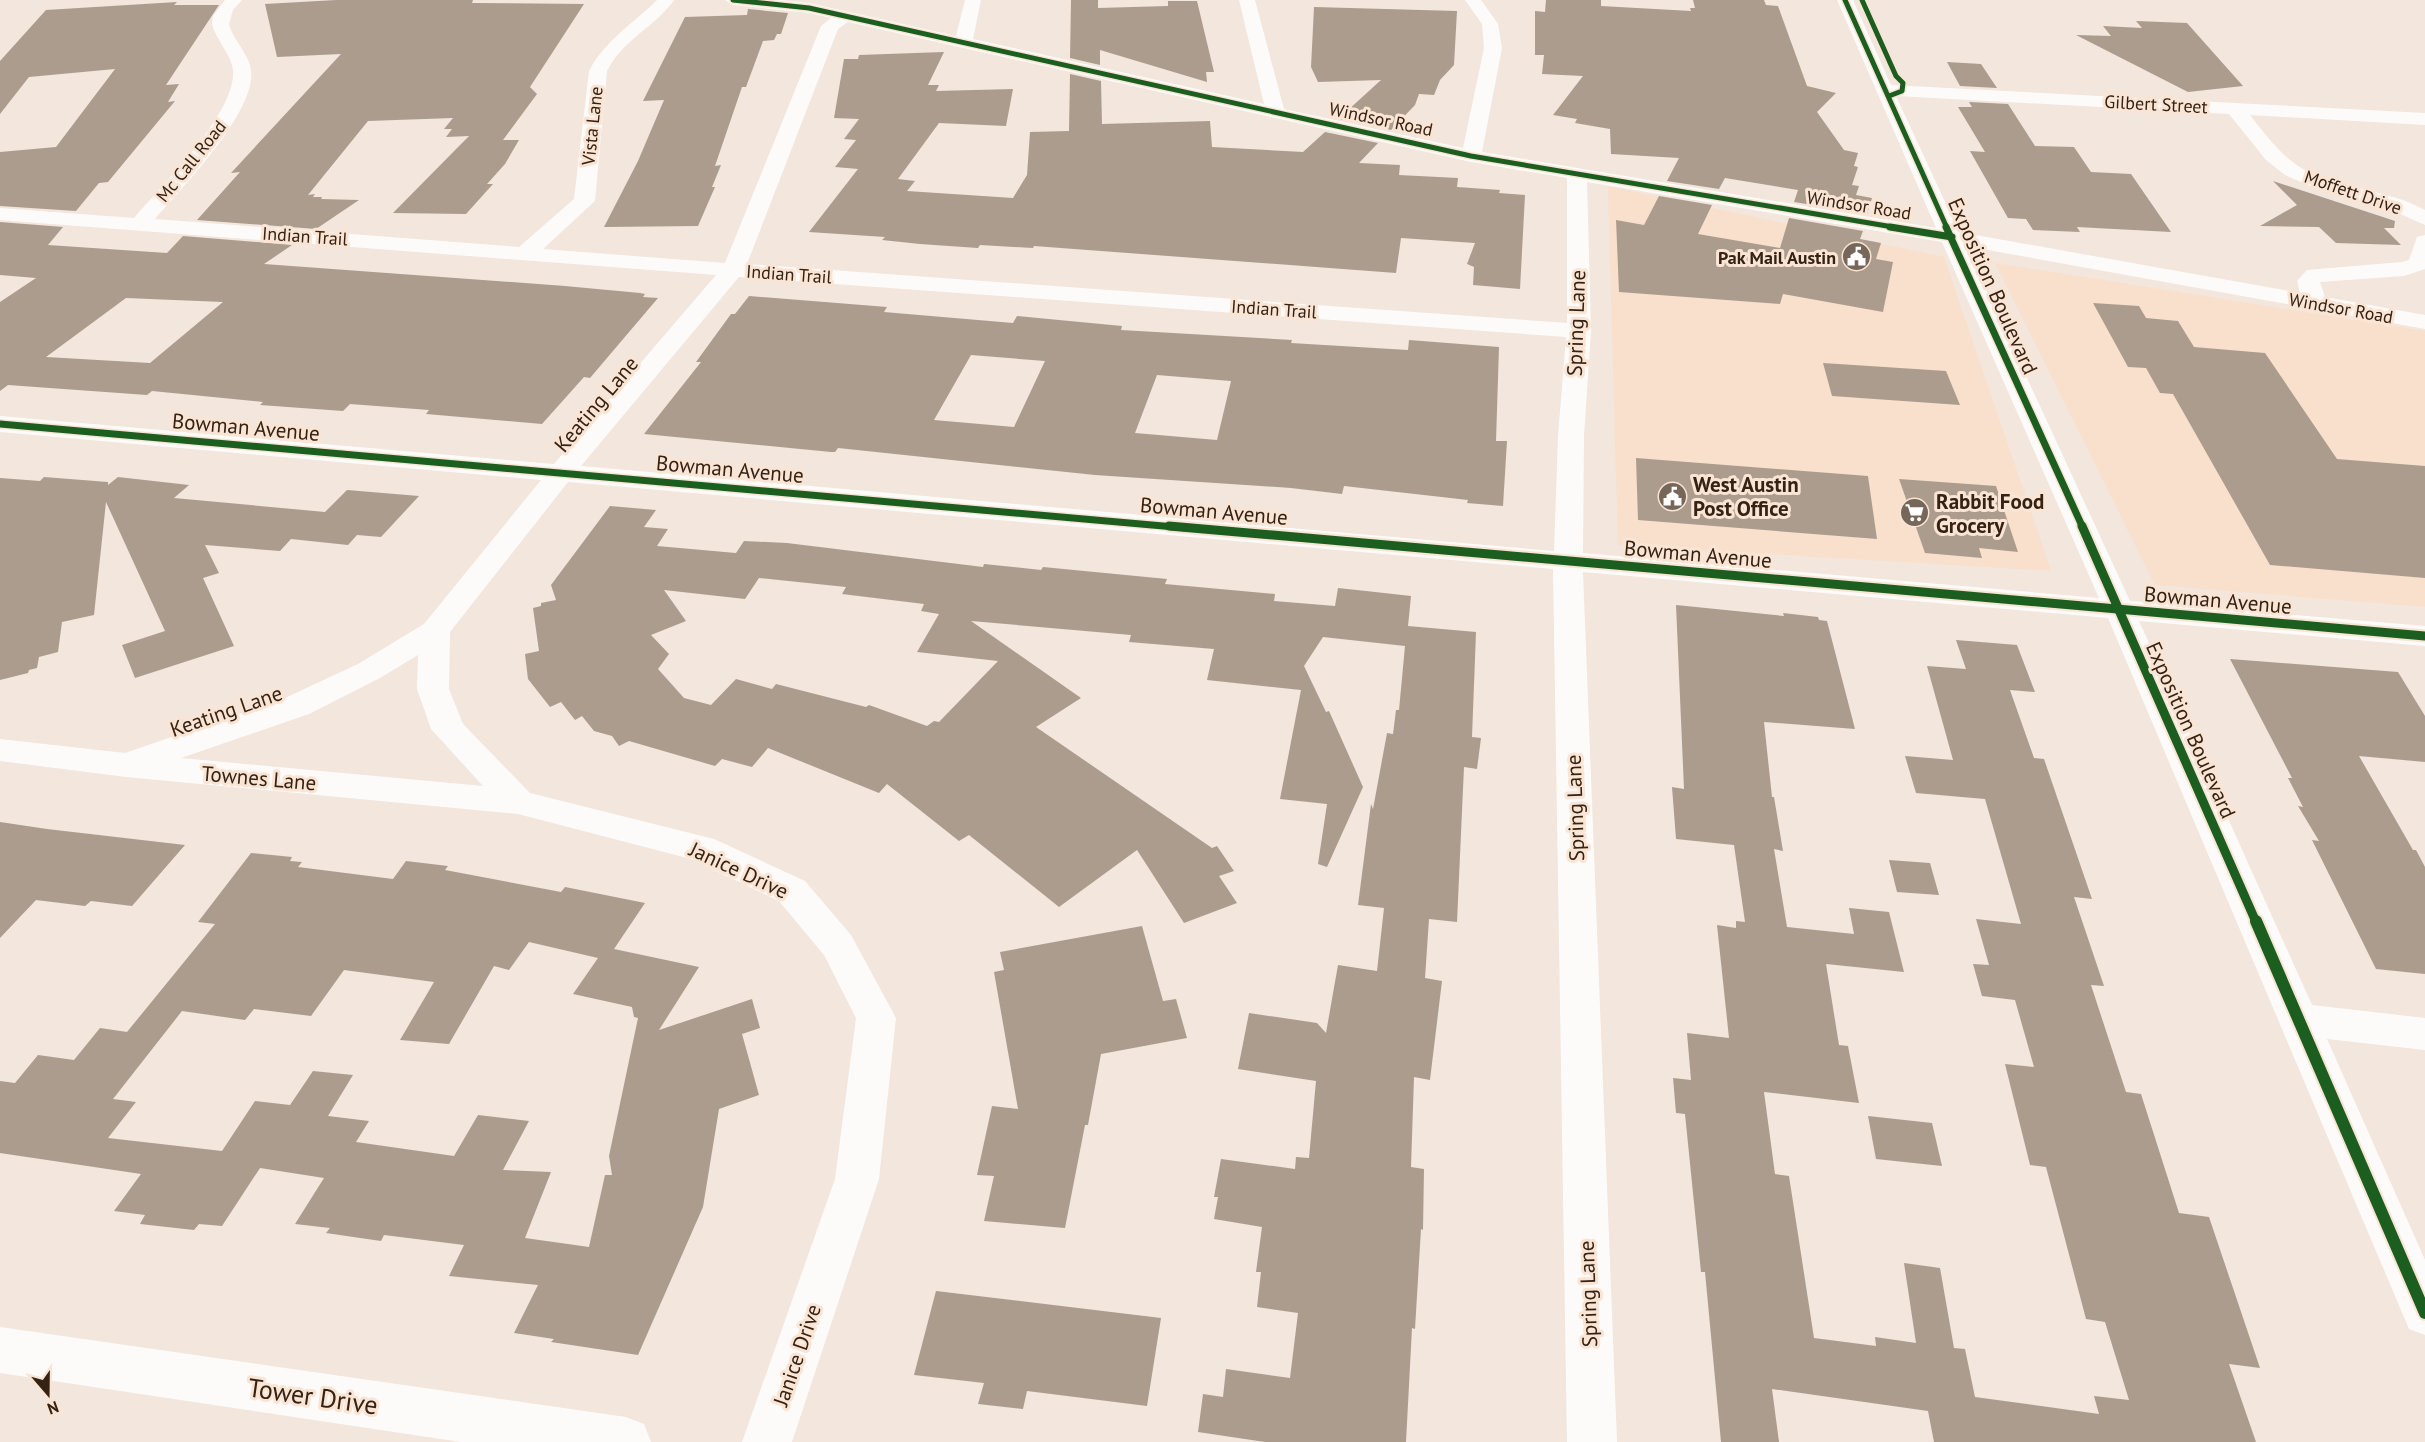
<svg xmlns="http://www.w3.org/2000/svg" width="2425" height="1442" font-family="'PT Sans',sans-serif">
  <rect width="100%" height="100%" fill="#f2e6dd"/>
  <!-- built -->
  <g fill="#f8e0cd">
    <path d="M1608 186 1944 257 2051 571 1618 545Z"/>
    <path d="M1995 263 2425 331V607L2155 585Z"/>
  </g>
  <!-- building -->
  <g fill="#ac9c8e" fill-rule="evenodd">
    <path d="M336 0H473L472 3 584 4 530 87 537 94 503 140H519L505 164 487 184H493L466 214 393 213 469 136 446 137 452 129H444L453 118 368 121 308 195 315 194 313 197H322L321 199 359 200 316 229 197 220 240 172 231 173 341 54 277 57 265 4Z"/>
    <path d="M1071 0H1098V8L1168 6V1H1197L1214 72H1206L1207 82 1100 50V65L1070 58Z"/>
    <path d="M1546 0H1601V6L1691 11 1690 8H1695L1693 0H1764L1766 5 1778 6 1807 86 1836 93 1817 112 1844 150 1858 153 1854 166 1858 167 1852 185 1859 186 1856 195 1872 198 1867 214 1794 202 1798 190 1725 178 1719 189 1667 181 1679 158 1611 154 1610 129 1575 123 1577 119 1553 115 1583 76 1542 74 1544 55H1535V11L1545 12Z"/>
    <path d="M177 2 174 5H219L166 85 179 84 168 102 175 101 108 182 99 183 76 211 0 206V152L56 147 115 69 29 77 0 114V61L46 10Z"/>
    <path d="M1314 7 1457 11 1454 65 1440 80 1434 95 1419 94 1415 105 1391 130 1339 119 1346 118 1347 111 1381 80 1318 82 1311 67Z"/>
    <path d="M748 9 788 13 781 34H777L774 40 763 41 746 87H742L715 166 721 165 712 187H715L698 226 604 227 638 161 664 100 643 101 685 17 747 15Z"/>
    <path d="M2136 21 2187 23 2243 86 2188 92 2076 35 2111 36 2103 26 2142 28Z"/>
    <path d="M944 52 928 85H939L936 91 1013 89 1006 126 939 123 898 179 915 181 907 191 1013 198 1027 175 1030 132 1069 131 1070 74 1101 81 1102 124 1210 121 1212 147 1303 152 1325 132 1378 143 1359 163 1400 165 1399 175 1458 178 1457 187 1500 190 1499 193 1525 195 1520 289 1473 285 1474 267 1467 264 1475 243 1401 238 1396 273 1034 246 1033 248 980 245 978 248 920 244 882 240 885 237 809 232 858 169 835 167 856 140 844 139 859 119 834 118 844 59H858L859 55Z"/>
    <path d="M1947 62 1981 64 1997 88 1960 86Z"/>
    <path d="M1969 102 2008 104 2035 146 2074 147 2091 172 2131 174 2171 232 2077 227 2080 232 2033 230 2026 219 2008 218 1970 151 1985 152 1958 107H1972Z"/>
    <path d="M2273 181 2395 221 2394 228H2384L2401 245 2336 243 2319 227 2260 226 2297 205Z"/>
    <path d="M1659 196 1712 205 1698 234 1780 248 1789 218 1863 231 1860 239 1881 243 1876 259 1893 262 1883 312 1783 294 1780 304 1619 292 1616 220 1644 225Z"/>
    <path d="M0 222 63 227 48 245 167 253 183 236 292 245 264 264 565 286 640 293 645 294 643 297 658 298 590 378 584 377 542 424 426 414 429 410 350 404 343 411 260 405 263 402 152 391 147 395 8 385 0 391V302L36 278 0 275ZM126 298 223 302 150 363 46 357Z"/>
    <path d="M749 296 887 307 884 312 1013 323 1017 316 1122 326 1121 330 1292 340 1291 343 1408 350 1409 340 1499 347 1496 441H1507L1503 506 1467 503 1468 500 1344 486 1342 494 1291 488 1095 475 838 448 835 452H831L644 434 701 362H696L731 314H735ZM971 355 1045 361 1014 427 934 420ZM1157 375 1231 381 1217 440 1135 433Z"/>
    <path d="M2093 303 2139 306 2146 318 2178 321 2194 347 2265 353 2337 459 2425 466V578L2270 565 2173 394 2160 393 2146 368 2128 367Z"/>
    <path d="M1823 363 1946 371 1960 405 1832 396Z"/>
    <path d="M1636 458 1868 476 1877 539 1638 520Z"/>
    <path d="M44 477 108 482V485L118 477 189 485 174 498 325 512 347 490 419 496 381 537 357 535 348 545 291 539 280 551 205 545 219 573 203 578 234 646 135 678 122 645 165 631 106 502 94 615 62 622 58 652 39 657 37 668 29 670 28 673 0 680V478L40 481Z"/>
    <path d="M1899 479 1996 486 2018 552 1979 548 1982 558 1925 553Z"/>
    <path d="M610 506 656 510 644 527 668 529 657 546 736 553 744 541 787 543 983 567 984 564 1041 570 1043 567 1167 579 1165 584 1275 594 1274 601 1335 606 1338 588 1366 591 1411 596 1408 626 1476 632 1472 737 1481 738 1477 769 1464 767 1457 922 1429 919 1425 978 1442 981 1430 1080 1414 1077 1411 1167 1424 1169 1423 1230 1421 1229 1415 1329 1412 1328 1406 1442H1265L1198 1432 1203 1394 1223 1397 1226 1369 1290 1378 1298 1313 1257 1307 1261 1272H1256L1262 1227 1214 1219 1218 1197H1214L1221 1159 1295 1169 1296 1157 1309 1158 1316 1081 1238 1069 1249 1013 1317 1023 1326 1033 1338 965 1377 971 1384 908 1358 905 1371 804 1373 809 1387 733 1393 734 1396 710H1399L1405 646 1323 637 1304 666 1326 712 1329 711 1363 787 1327 867 1318 864 1327 804 1280 799 1301 690 1207 680 1214 649 1129 642 1131 635 971 621 1081 698 1036 727 1212 848 1217 846 1234 871 1219 876 1237 903 1184 923 1137 850 1059 907 969 835 959 841 887 784 879 793 768 748 752 767 722 759 715 766 629 741 619 746 612 736 594 731 582 716 575 720 561 702 550 707 528 679 525 654 539 651 533 608 541 606V603L556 600 551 585ZM759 578 846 587 842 594 924 604 921 611 939 614 917 652 998 661 939 722 934 721 927 726 869 705 866 707 776 684 772 689 736 679 711 705 684 698 658 669 669 654 651 635 686 621 664 590 745 599Z"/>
    <path d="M1676 605 1784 616 1783 613 1818 617 1819 620 1827 621 1855 729 1764 722 1772 797H1774L1783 851 1774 849 1787 927 1854 934 1849 908 1889 912 1904 972 1826 964 1839 1045 1848 1046 1859 1103 1764 1092 1775 1174 1789 1176 1814 1338 1876 1346 1875 1337 1916 1343 1904 1263 1940 1268 1954 1348 1965 1349 1975 1397 2099 1414 2094 1396 2129 1400 2105 1322 2086 1319 2046 1167 2030 1165 2005 1064 2034 1067 2015 1000 1982 996 1973 964 1989 965 1976 919 2021 924 1985 799 1916 793 1905 756 1953 760 1927 666 1966 669 1956 640 2017 645 2035 692 2010 690 2034 758 2044 759 2092 899 2074 897 2104 986 2091 985 2126 1092 2141 1094 2179 1213 2209 1217 2260 1368 2229 1364 2256 1442H1934L1928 1411 1772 1389 1779 1442H1721L1705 1272H1701L1685 1114 1676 1113 1673 1078 1691 1080 1687 1033 1729 1038 1717 925 1736 928V921L1745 922 1734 845 1676 839 1672 787 1684 789Z"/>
    <path d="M2230 659 2398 672 2425 716V762L2359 756 2413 850H2416L2425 867V974L2376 969 2312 840 2319 841 2298 806 2303 807 2288 778H2292Z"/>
    <path d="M0 822 47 829 185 845 132 906 91 901 85 906 36 900 0 938Z"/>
    <path d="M251 853 292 857 290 861 302 862 298 867 393 879 406 861 448 866 445 870 561 892 565 887 645 903 614 949 699 967 659 1030 752 999 760 1028 742 1034 759 1095 719 1109 703 1207 638 1355 551 1342 554 1339 514 1333 538 1285 449 1276 464 1245 384 1235 381 1241 326 1233 330 1228 295 1224 324 1178 260 1168 222 1226 199 1224 194 1230 140 1224 145 1215 114 1211 141 1174 0 1153V1081L15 1083 38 1055 74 1060 100 1028 127 1032 215 924 198 922ZM529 942 598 958 573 994 632 1007 634 1017 638 1018 609 1156 612 1175H605L589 1247 525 1238 551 1172 503 1170 529 1121 478 1115 454 1156 356 1142 369 1121 328 1116 353 1075 313 1071 290 1105 255 1101 222 1151 108 1138 136 1102 113 1099 182 1011 245 1020 254 1009 311 1016 344 970 434 982 400 1040 449 1044 494 966 509 970Z"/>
    <path d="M1889 860 1930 863 1939 895 1897 892Z"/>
    <path d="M1142 926 1163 1001 1176 999 1187 1038 1101 1054 1088 1125H1085L1065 1228 984 1221 994 1176 977 1175 992 1106 1018 1109 994 972 1004 970 1000 952Z"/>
    <path d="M1868 1116 1932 1123 1942 1166 1876 1159Z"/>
    <path d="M936 1291 1161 1318 1147 1406 1027 1391 1023 1409 978 1404 984 1383 914 1375Z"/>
  </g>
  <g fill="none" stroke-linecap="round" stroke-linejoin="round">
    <!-- minor -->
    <g fill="#fdfbfa" fill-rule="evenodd">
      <path d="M225 0H242L233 10 229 24C233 40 249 54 251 70 257 111 181 189 155 219L519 247 574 199 589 71C605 40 633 24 657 0H674C655 27 622 40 607 71L595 201 543 249 725 263 821 26 831 18 809 13 733 5 725 0H780L809 3 956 36 965 0H981L973 39 1264 104 1239 0H1255L1284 109 1463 148 1484 48 1482 24 1465 0H1481L1498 24 1502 48 1482 152 1936 228 1837 0H1853L1891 85 2425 113V125L2250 115C2264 133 2279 153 2298 166 2336 190 2386 188 2425 210V225L2389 209 2310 186 2285 175 2266 160 2229 114 1896 96 1959 232 2300 293 2297 281 2307 270 2402 262 2409 260 2417 237 2425 235V269L2404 276 2320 282 2325 297 2425 315V329L1966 246 2130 601 2425 626V646L2139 621 2312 1005 2425 1018V1050L2327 1039 2425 1260V1335L2409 1329 2108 618 1583 572 1617 1442H1567L1553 569 568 482 450 632 449 689 463 724 530 793 714 839 805 881 851 935 896 1018 879 1179 792 1442H742L835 1179 856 1018 824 955 779 901 691 859 518 814 126 777 0 761V739L125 753 285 698 358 664 424 624 541 480 0 432V416L554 464 716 275 0 220V208L134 218C161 187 237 112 233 70 231 54 216 40 212 24L213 16ZM848 22 1471 162 1567 178V323L747 264 838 29ZM1587 182 1942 242 2099 598 1583 553 1584 436 1591 331ZM739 277 1566 337 1558 436 1554 551 581 466ZM418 655 417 689 431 729 483 786 181 758 309 714 380 678Z"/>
      <path d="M0 1327 626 1417 644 1424 651 1442H461L0 1373Z"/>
    </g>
    <defs>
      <g id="cycleway-far3">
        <path d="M733 0 809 8 1471 156 1899 228"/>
        <path d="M1845 0 1947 228"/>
        <path d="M1862 0 1896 76 1903 83 1902 91 1889 96"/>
      </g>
      <g id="cycleway-far2">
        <path d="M1890 227 1952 237"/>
        <path d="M1946 227 2083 528"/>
        <path d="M0 424 1186 528"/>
      </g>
      <g id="cycleway-far1">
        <path d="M1169 526 2425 636"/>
        <path d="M2082 526 2256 922"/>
      </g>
      <path id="cycleway" d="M2256 921 2425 1313"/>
    </defs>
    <!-- cycleway-far3 casing -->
    <use href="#cycleway-far3" stroke="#fae5d5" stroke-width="8"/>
    <!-- cycleway-far2 casing -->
    <use href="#cycleway-far2" stroke="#fae5d5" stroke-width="10"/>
    <!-- cycleway-far1 casing -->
    <use href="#cycleway-far1" stroke="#fae5d5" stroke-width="13"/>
    <!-- cycleway casing -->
    <use href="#cycleway" stroke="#fae5d5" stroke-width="16"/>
    <!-- cycleway-far3 -->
    <use href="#cycleway-far3" stroke="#1b5e20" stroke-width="5"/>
    <!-- cycleway-far2 -->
    <use href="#cycleway-far2" stroke="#1b5e20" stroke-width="7"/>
    <!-- cycleway-far1 -->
    <use href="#cycleway-far1" stroke="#1b5e20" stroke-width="9"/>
    <!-- cycleway -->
    <use href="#cycleway" stroke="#1b5e20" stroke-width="12"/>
  </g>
  <!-- icons -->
  <defs>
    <symbol id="civic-disc" viewBox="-11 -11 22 22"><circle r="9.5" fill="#77675a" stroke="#fae5d5"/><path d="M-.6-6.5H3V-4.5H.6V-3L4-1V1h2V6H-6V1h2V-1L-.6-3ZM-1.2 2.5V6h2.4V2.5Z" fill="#fff"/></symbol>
    <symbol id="supermarket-disc" viewBox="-11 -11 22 22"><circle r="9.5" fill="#77675a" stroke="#fae5d5"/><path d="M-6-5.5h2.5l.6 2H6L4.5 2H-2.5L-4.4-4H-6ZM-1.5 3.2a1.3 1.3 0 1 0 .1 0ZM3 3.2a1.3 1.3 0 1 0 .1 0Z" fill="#fff"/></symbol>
  </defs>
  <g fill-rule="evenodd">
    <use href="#civic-disc" x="1840" y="240" width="33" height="33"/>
    <use href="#civic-disc" x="1656" y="480" width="33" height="33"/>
    <use href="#supermarket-disc" x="1898" y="496" width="33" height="33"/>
  </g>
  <g text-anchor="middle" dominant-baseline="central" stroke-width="6" stroke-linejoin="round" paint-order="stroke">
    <!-- far-street labels -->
    <g font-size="18" fill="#352213" stroke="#fae5d5">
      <text transform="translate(2156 104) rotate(3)">Gilbert Street</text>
      <text transform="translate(1381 119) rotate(12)">Windsor Road</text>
      <text transform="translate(592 126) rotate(-84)">Vista Lane</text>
      <text transform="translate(191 161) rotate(-51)">Mc Call Road</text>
      <text transform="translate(2353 192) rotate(19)">Moffett Drive</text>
      <text transform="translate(1859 205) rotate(9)">Windsor Road</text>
      <text transform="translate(305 236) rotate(4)">Indian Trail</text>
      <text transform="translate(789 274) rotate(4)">Indian Trail</text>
      <text transform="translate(2341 308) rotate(10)">Windsor Road</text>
      <text transform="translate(1274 309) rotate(4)">Indian Trail</text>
    </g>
    <!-- far-poi labels -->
    <g font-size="18" font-weight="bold" fill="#352213" stroke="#fae5d5" text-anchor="end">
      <text x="1836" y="257">Pak Mail Austin</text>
    </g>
    <!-- street labels -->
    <g font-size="21" fill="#352213" stroke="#fae5d5">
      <text transform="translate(1993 286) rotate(66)">Exposition Boulevard</text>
      <text transform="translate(1576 323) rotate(-88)">Spring Lane</text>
      <text transform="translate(596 404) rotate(-50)">Keating Lane</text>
      <text transform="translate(246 427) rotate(5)">Bowman Avenue</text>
      <text transform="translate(730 469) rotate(5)">Bowman Avenue</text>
      <text transform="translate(1214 511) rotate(5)">Bowman Avenue</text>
      <text transform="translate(1698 554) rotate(5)">Bowman Avenue</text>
      <text transform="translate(2218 600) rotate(5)">Bowman Avenue</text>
      <text transform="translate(226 711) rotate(-19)">Keating Lane</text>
      <text transform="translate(2191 730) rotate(66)">Exposition Boulevard</text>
      <text transform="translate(259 778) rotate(5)">Townes Lane</text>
      <text transform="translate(1575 808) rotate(-92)">Spring Lane</text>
      <text transform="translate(739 870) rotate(25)">Janice Drive</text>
      <text transform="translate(1588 1294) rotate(-92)">Spring Lane</text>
      <text transform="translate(797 1355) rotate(-71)">Janice Drive</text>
    </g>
    <!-- poi labels -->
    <g font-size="21" font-weight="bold" fill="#352213" stroke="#fae5d5" text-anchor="start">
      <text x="1693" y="484">West Austin<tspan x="1693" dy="24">Post Office</tspan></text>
      <text x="1936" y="501">Rabbit Food<tspan x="1936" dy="24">Grocery</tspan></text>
    </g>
    <!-- near-street labels -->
    <g font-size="26" fill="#352213" stroke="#fae5d5">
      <text transform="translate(313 1396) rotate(8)">Tower Drive</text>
    </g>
  </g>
  <!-- north arrow -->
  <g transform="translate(48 1394) rotate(160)" stroke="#fae5d5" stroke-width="4.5" paint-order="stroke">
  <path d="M0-4.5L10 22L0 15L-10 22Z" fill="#352213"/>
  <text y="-9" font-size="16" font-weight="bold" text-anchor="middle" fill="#352213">N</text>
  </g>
</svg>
